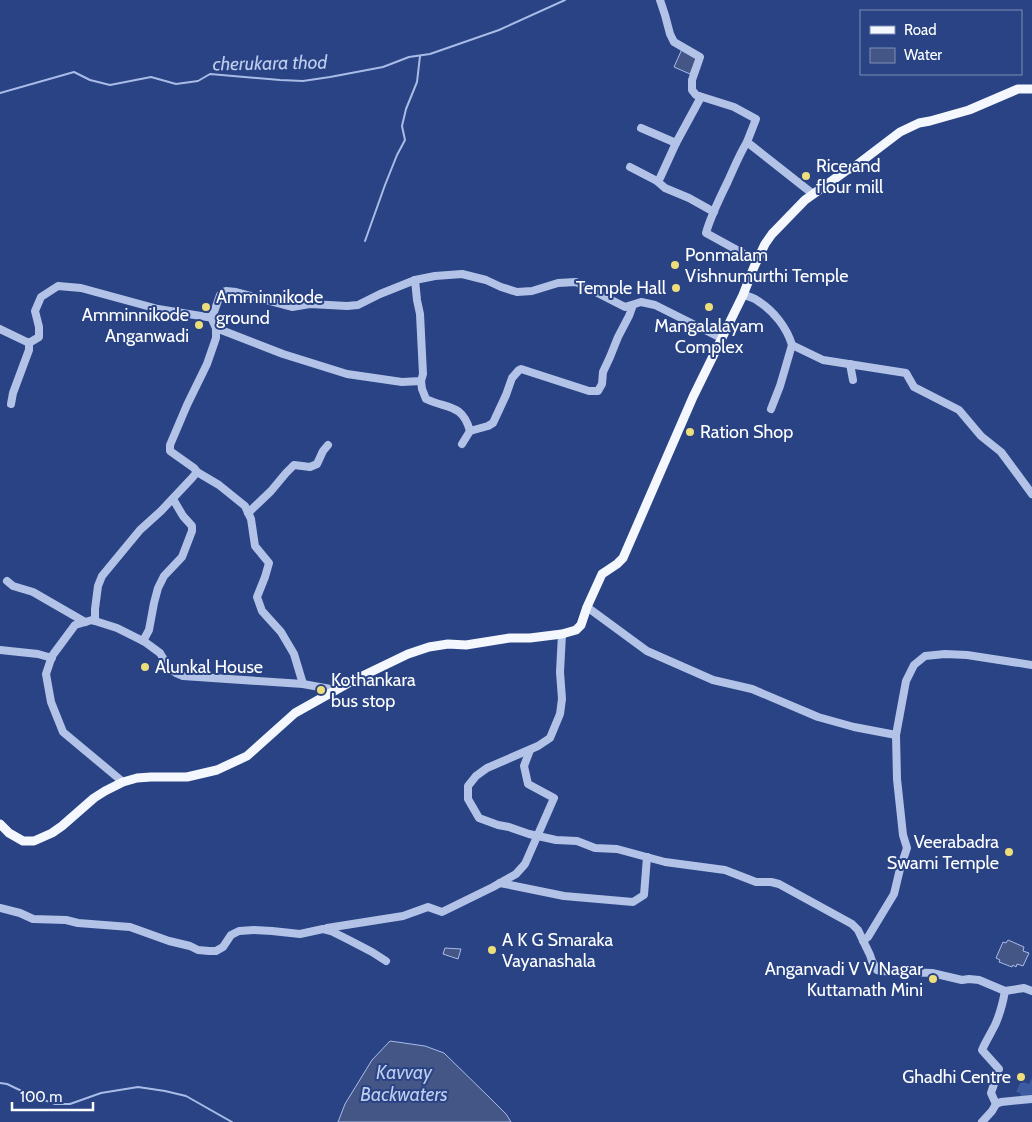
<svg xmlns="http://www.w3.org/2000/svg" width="1032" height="1122" font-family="Cabin,sans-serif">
  <rect width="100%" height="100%" fill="#294384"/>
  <!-- green -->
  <path fill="#3d5ba1" d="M1032 1078V1094L1031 1096 1021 1097 1020 1093 1016 1092 1021 1081 1029 1084Z"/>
  <!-- water -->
  <g fill="#445686" stroke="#a8bce7">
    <path d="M682 49 697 57 690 74 674 67Z"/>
    <path d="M1008 940 1024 947 1023 951 1029 953 1023 966 1017 964 1016 967 1013 965 1012 967 999 962 1000 960 996 958 1003 942 1006 943Z"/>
    <path d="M445 948 461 949 458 959 443 954Z"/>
    <path d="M390 1041 425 1046 444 1053 490 1098 506 1114 511 1122H338L345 1104 372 1060Z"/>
  </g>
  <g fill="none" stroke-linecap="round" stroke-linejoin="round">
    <!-- stream -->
    <g stroke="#a8bce7" stroke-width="2">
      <path d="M0 93 74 72 90 80 110 85 151 77 176 84 198 81 210 74 280 80 303 81 330 77 383 67 409 57 430 54 499 30 565 0"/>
      <path d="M365 241 385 185 397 155 405 140 402 126 406 109 417 82 420 56"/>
      <path d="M0 1083 7 1084 28 1094 55 1104H70L101 1093 138 1087 165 1091 186 1096 232 1122"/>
    </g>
    <!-- minor -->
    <g stroke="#b3c3e7" stroke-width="8">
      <path d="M660 0 665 15 670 34 674 42 700 57 692 80V90L696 95 734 107 756 119 747 142 813 194"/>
      <path d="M641 128 676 143 701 97"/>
      <path d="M747 142C739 155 734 168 728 181 720 198 711 215 706 233L757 261"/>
      <path d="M630 167 657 181 660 178 676 143"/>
      <path d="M657 181 665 188 689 198 714 212"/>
      <path d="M743 295C748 296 754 298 758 301 774 311 787 328 792 345L823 360 906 373 914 387 959 410 981 436 1001 452 1032 494"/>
      <path d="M216 328 283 354 347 374 402 382 421 381 423 374 420 314 417 300 415 280"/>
      <path d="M0 329 29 343 39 337V327L35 311 41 297 58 286 81 288 158 309 207 317H211L214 312 220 295 223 292 226 291 236 292 292 307 310 304 347 306 358 305 380 294 415 280 435 276 462 274 486 280 501 287 517 292 532 291 558 283 576 282 625 307 641 302 655 305 721 338"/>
      <path d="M850 364 853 380"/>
      <path d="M421 381 422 389 426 399C447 409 462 403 470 431"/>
      <path d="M11 404 13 393 29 350V343"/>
      <path d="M771 409 780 386 792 345"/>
      <path d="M462 444 470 431 488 426 493 423 506 395 512 378 519 370 521 369 589 391H598L602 384 603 372 610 357 618 337 629 316 633 305"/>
      <path d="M197 472 219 485 245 506 251 519 255 546 269 563 265 577 257 597 262 611 281 632 294 654 303 684"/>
      <path d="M248 513 271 491 286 473 294 465 310 467 317 464 323 451 328 445"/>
      <path d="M7 581 13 586 33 592 85 622"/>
      <path d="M587 607 647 651 713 680 752 689 818 717 854 727 896 735"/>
      <path d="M95 621V609L98 586 102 576 140 530 161 511 192 478 197 472 194 468 170 451V445L187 405 207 364 216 338V328L211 317"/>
      <path d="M562 634 560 672 562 699 560 714 550 738 538 746 487 768 476 776 468 786V799L479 818 498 825 509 827 529 834 556 840 577 841 595 848 617 849 665 862 725 870 756 882H771L779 884 852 924 858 930 870 955 872 961 877 970 881 971 932 973 962 980 969 979 979 980 1005 991 1024 988 1032 991"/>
      <path d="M143 641 149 630 154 603 158 588 164 576 182 557 192 531V526L183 516 173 499"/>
      <path d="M0 650 38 654 52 658"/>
      <path d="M123 782 63 732 51 702 46 674 52 656 75 625 92 620 117 628 145 642 160 653 169 668 176 673 183 676 303 684 336 690"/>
      <path d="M500 883 564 896 633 902 644 895 647 857"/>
      <path d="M0 908 20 913 33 919 66 920 78 923 130 927 169 941 190 946 198 950 209 951H216L223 947 231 935 239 931 254 930 272 931 300 934 323 929 331 931 349 940 372 952 386 961"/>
      <path d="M327 928 403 916 428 907 442 912 493 887 516 874 525 864 554 798 528 784 524 766 530 750"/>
      <path d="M863 941 868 937 894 894 900 869 907 848 903 835 897 779 896 735 906 681 914 665 925 656 945 654 967 655 1032 665"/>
      <path d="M996 1104 991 1093 999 1069 982 1050C986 1041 991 1033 995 1025 1000 1014 1003 1002 1005 991"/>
      <path d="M982 1122 992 1111 996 1104 1001 1102 1032 1099"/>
    </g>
    <!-- major -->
    <path stroke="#f4f7fe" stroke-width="9" d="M0 824 9 833 23 841H34L52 833 62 826 94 798 105 791 123 782 137 778 151 777H187L217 770 247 756 295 713 352 681 408 654 429 647 448 644 466 645 510 638H530L562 634 576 630 581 625 587 607 602 574 617 564 623 558 693 397 743 295 754 267 765 244 772 234 805 200 847 170 854 167 900 132 919 123 930 121 969 110 1018 89H1032"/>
  </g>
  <!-- markers -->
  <g fill="#eede7a" stroke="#294384" stroke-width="2">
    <circle cx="806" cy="176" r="5"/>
    <circle cx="675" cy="265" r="5"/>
    <circle cx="676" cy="288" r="5"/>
    <circle cx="206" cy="307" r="5"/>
    <circle cx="709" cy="307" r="5"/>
    <circle cx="199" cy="325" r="5"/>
    <circle cx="690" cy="432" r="5"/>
    <circle cx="145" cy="667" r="5"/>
    <circle cx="321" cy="690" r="5"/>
    <circle cx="1009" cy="852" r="5"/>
    <circle cx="492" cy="950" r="5"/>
    <circle cx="933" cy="979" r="5"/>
    <circle cx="1021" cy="1077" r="5"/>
  </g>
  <g text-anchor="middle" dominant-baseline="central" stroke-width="4" stroke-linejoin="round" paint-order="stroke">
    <!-- poi labels -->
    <g font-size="18" fill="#fff" stroke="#294384" text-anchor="start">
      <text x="816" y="166">Rice and<tspan x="816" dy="21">flour mill</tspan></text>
      <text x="685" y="255">Ponmalam<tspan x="685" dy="21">Vishnumurthi Temple</tspan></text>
      <text x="666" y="288" text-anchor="end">Temple Hall</text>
      <text x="216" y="297">Amminnikode<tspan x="216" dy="21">ground</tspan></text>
      <text x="189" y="315" text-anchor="end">Amminnikode<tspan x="189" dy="21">Anganwadi</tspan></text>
      <text x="709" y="326" text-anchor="middle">Mangalalayam<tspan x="709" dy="21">Complex</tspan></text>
      <text x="700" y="432">Ration Shop</text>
      <text x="155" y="667">Alunkal House</text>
      <text x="331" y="680">Kothankara<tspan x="331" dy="21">bus stop</tspan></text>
      <text x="999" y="842" text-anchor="end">Veerabadra<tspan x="999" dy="21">Swami Temple</tspan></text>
      <text x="502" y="940">A K G Smaraka<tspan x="502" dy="21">Vayanashala</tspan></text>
      <text x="923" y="969" text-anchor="end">Anganvadi V V Nagar<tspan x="923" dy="21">Kuttamath Mini</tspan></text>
      <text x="1011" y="1077" text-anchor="end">Ghadhi Centre</text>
    </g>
    <!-- water labels -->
    <g font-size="19" font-style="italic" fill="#becdee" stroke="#294384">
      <text transform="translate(270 63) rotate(-1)">cherukara thod</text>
      <text x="404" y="1072">Kavvay<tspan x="404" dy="22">Backwaters</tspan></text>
    </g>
  </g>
  <!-- legend -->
  <rect x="860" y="10" width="162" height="65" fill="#294384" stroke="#7f8eb5"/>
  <rect x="870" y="26" width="25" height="8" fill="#f4f7fe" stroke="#7f8eb5"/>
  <text x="904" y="35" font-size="15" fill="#ffffff">Road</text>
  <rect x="870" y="48" width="25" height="15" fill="#445686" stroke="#7f8eb5"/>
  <text x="904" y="60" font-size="15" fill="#ffffff">Water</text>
  <!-- scale -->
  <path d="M12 1102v8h81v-8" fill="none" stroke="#ffffff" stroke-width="2.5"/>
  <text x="20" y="1102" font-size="15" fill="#ffffff" stroke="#294384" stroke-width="4" paint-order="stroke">100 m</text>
</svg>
